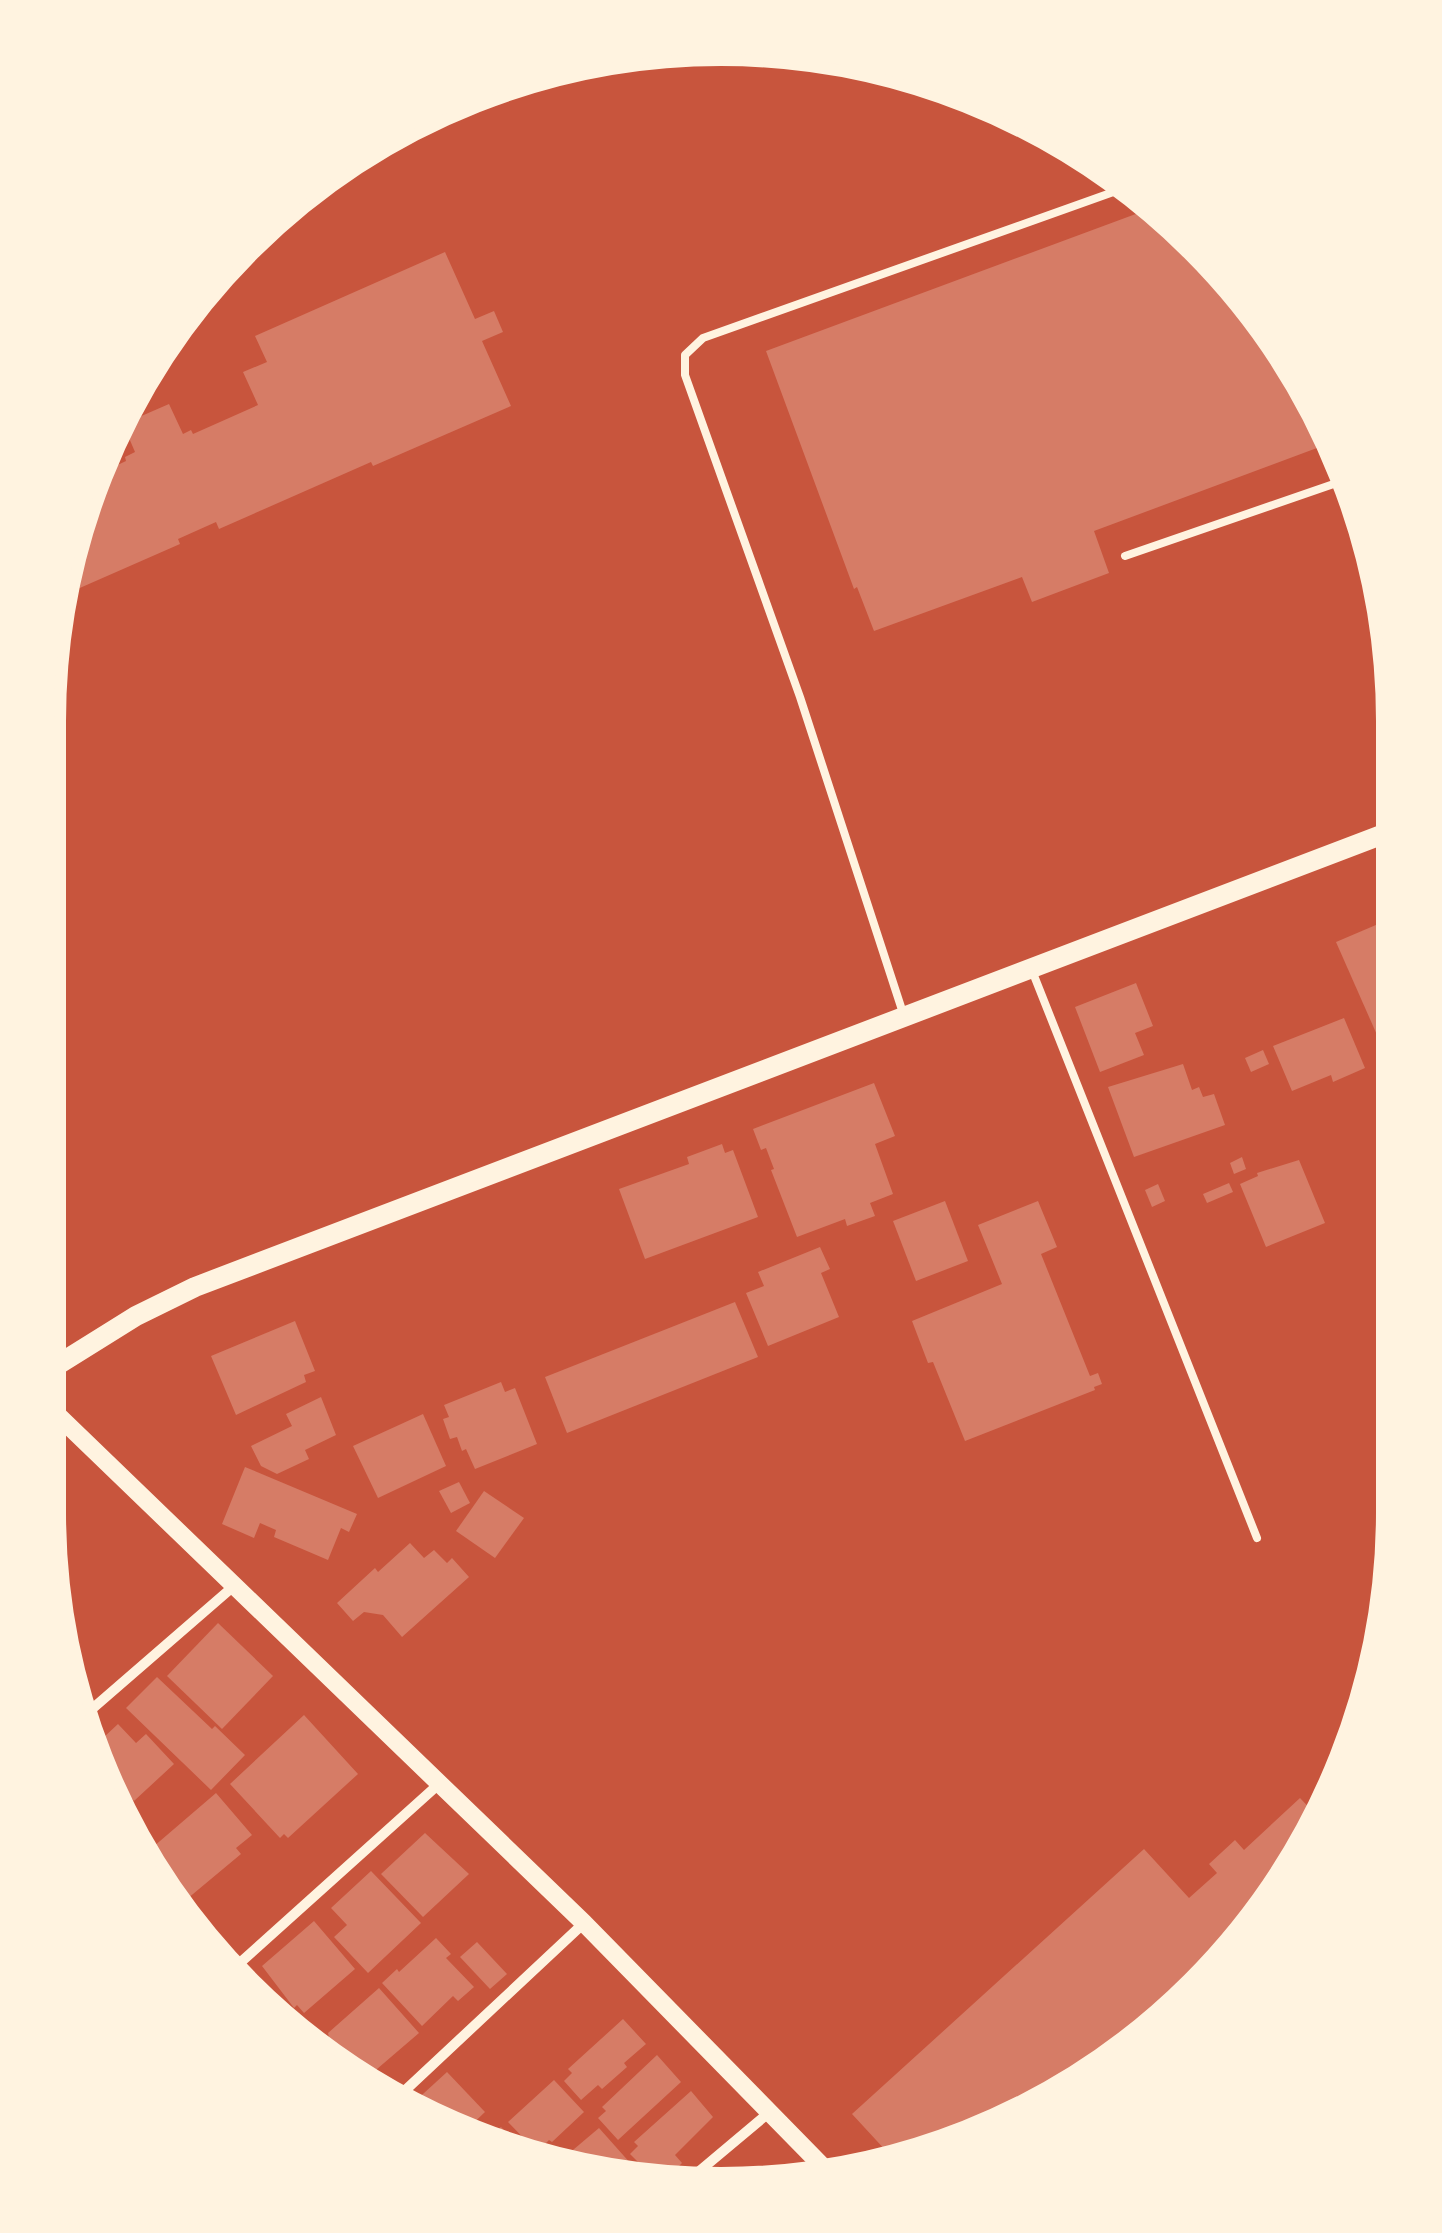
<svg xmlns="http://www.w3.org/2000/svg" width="1442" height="2233" font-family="Spectral,serif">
  <rect width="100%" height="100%" fill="#c8553d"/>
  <!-- building -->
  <g fill="#d67c66">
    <path d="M1160 205 1259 308 1296 367 1325 445 1094 531 1109 573 1032 602 1022 577 874 631 857 587 854 589 766 351Z"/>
    <path d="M445 252 475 319 494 311 503 332 482 341 511 406 373 466 371 462 219 529 216 522 178 539 180 544 57 598 90 478 126 461 125 457 135 452 123 424 169 404 183 434 191 430 193 434 258 405 243 372 267 362 255 336Z"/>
    <path d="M1397 916 1396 1078 1336 942Z"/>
    <path d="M1136 983 1153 1026 1135 1033 1144 1055 1100 1072 1075 1007Z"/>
    <path d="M1344 1018 1365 1068 1333 1082 1331 1075 1292 1091 1273 1046Z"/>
    <path d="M1263 1050 1269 1064 1251 1072 1245 1058Z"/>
    <path d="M1183 1064 1192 1090 1199 1087 1203 1097 1214 1094 1225 1125 1134 1157 1108 1087Z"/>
    <path d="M874 1083 895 1136 875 1144 893 1194 870 1203 875 1216 847 1226 845 1219 797 1237 771 1170 774 1169 766 1148 761 1150 753 1129Z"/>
    <path d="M722 1144 725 1153 733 1150 758 1217 645 1259 619 1189 689 1164 687 1157Z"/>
    <path d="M1242 1157 1246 1169 1234 1174 1230 1163Z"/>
    <path d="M1299 1160 1325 1223 1266 1247 1240 1184 1258 1176 1257 1173Z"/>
    <path d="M1229 1183 1233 1192 1207 1203 1203 1194Z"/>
    <path d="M1158 1184 1165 1201 1152 1207 1145 1190Z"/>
    <path d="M945 1201 968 1261 916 1281 893 1221Z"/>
    <path d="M1038 1201 1057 1247 1041 1254 1090 1376 1098 1373 1102 1384 1094 1387 1095 1390 965 1441 933 1362 928 1363 912 1321 1002 1284 978 1225Z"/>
    <path d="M820 1247 830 1269 821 1273 839 1317 768 1346 746 1293 764 1286 758 1272Z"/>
    <path d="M735 1302 758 1357 567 1433 545 1377Z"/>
    <path d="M295 1321 315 1371 304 1375 306 1382 236 1415 211 1356Z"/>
    <path d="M501 1382 505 1392 515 1388 537 1444 475 1469 466 1449 462 1451 457 1437 450 1439 443 1419 449 1417 444 1405Z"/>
    <path d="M321 1397 336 1435 305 1450 309 1459 277 1474 261 1466 251 1446 292 1426 286 1414Z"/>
    <path d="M423 1414 446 1466 378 1498 353 1446Z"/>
    <path d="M245 1467 357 1514 349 1532 341 1528 328 1560 274 1537 276 1530 260 1523 254 1538 222 1524Z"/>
    <path d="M459 1482 470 1503 451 1513 439 1491Z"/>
    <path d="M484 1491 524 1518 495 1558 456 1531Z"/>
    <path d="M410 1543 424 1558 434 1550 447 1563 452 1558 469 1577 402 1637 383 1615 364 1612 353 1621 337 1603 375 1568 378 1572Z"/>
    <path d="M218 1623 273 1676 222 1729 167 1676Z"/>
    <path d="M157 1677 212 1729 215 1726 245 1755 211 1790 126 1708Z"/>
    <path d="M304 1715 358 1774 288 1838 284 1834 280 1838 230 1784Z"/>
    <path d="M118 1724 136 1743 146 1734 174 1764 134 1801 126 1792 114 1803 89 1751Z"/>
    <path d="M216 1793 252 1835 236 1848 241 1854 187 1899 146 1853Z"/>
    <path d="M1300 1798 1319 1818 1231 1959 1097 2076 900 2166 852 2114 1144 1849 1189 1898 1217 1873 1209 1864 1235 1840 1244 1850Z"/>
    <path d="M425 1833 469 1874 423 1917 381 1874Z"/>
    <path d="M147 1868 182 1908 178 1912 157 1889Z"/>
    <path d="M371 1871 421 1923 368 1973 334 1937 347 1925 331 1908Z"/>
    <path d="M314 1921 355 1969 304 2013 297 2005 294 2008 262 1966Z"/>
    <path d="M436 1938 451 1954 446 1958 474 1987 458 2001 453 1996 422 2026 382 1983 397 1969 399 1972Z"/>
    <path d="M477 1942 507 1974 490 1989 460 1957Z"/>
    <path d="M379 1988 419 2033 370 2075 367 2071 359 2078 331 2046 328 2033Z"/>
    <path d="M623 2019 646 2044 624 2063 627 2067 602 2089 598 2085 581 2100 564 2081 572 2073 568 2069Z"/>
    <path d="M657 2055 681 2082 618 2140 598 2118 606 2111 602 2107Z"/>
    <path d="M447 2072 485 2112 463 2133 412 2104Z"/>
    <path d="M554 2080 584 2112 552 2142 549 2140 537 2152 508 2122Z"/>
    <path d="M691 2091 713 2117 675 2155 682 2163 669 2176 661 2168 652 2176 630 2154 638 2146 634 2142Z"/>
    <path d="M501 2127 532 2160 502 2154 482 2143Z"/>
    <path d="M599 2128 648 2183 581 2170 567 2155Z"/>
    <path d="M770 2169 779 2179 742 2183 757 2170 762 2176Z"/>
  </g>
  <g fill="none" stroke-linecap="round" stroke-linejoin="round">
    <!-- service -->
    <g stroke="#fff3e0" stroke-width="8">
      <path d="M1125 556 1351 478"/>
      <path d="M1031 968 1257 1538"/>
      <path d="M903 1013 800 697 685 375V355L703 338 1133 185"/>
    </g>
    <!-- minor -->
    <g stroke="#fff3e0" stroke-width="10">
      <path d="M77 1722 235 1585"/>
      <path d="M236 1966 322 2058"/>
      <path d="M232 1970 440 1783"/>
      <path d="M397 2098 584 1923"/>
      <path d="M678 2189 771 2111"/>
    </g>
    <!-- tertiary -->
    <path stroke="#fff3e0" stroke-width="18" d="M43 1401 584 1923 830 2174"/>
    <!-- secondary -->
    <path stroke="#fff3e0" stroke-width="20" d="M43 1374 136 1316 195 1287 1397 829"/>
  </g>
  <!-- crop -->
  <path d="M0 0H1442V2233H0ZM721 60H721A661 661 0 0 1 1382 721V1512A661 661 0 0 1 721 2173H721A661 661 0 0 1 60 1512V721A661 661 0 0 1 721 60Z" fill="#fff3e0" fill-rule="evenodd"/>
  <path fill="none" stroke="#fff3e0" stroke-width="12" d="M721 60H721A661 661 0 0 1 1382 721V1512A661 661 0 0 1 721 2173H721A661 661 0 0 1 60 1512V721A661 661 0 0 1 721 60Z"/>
</svg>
